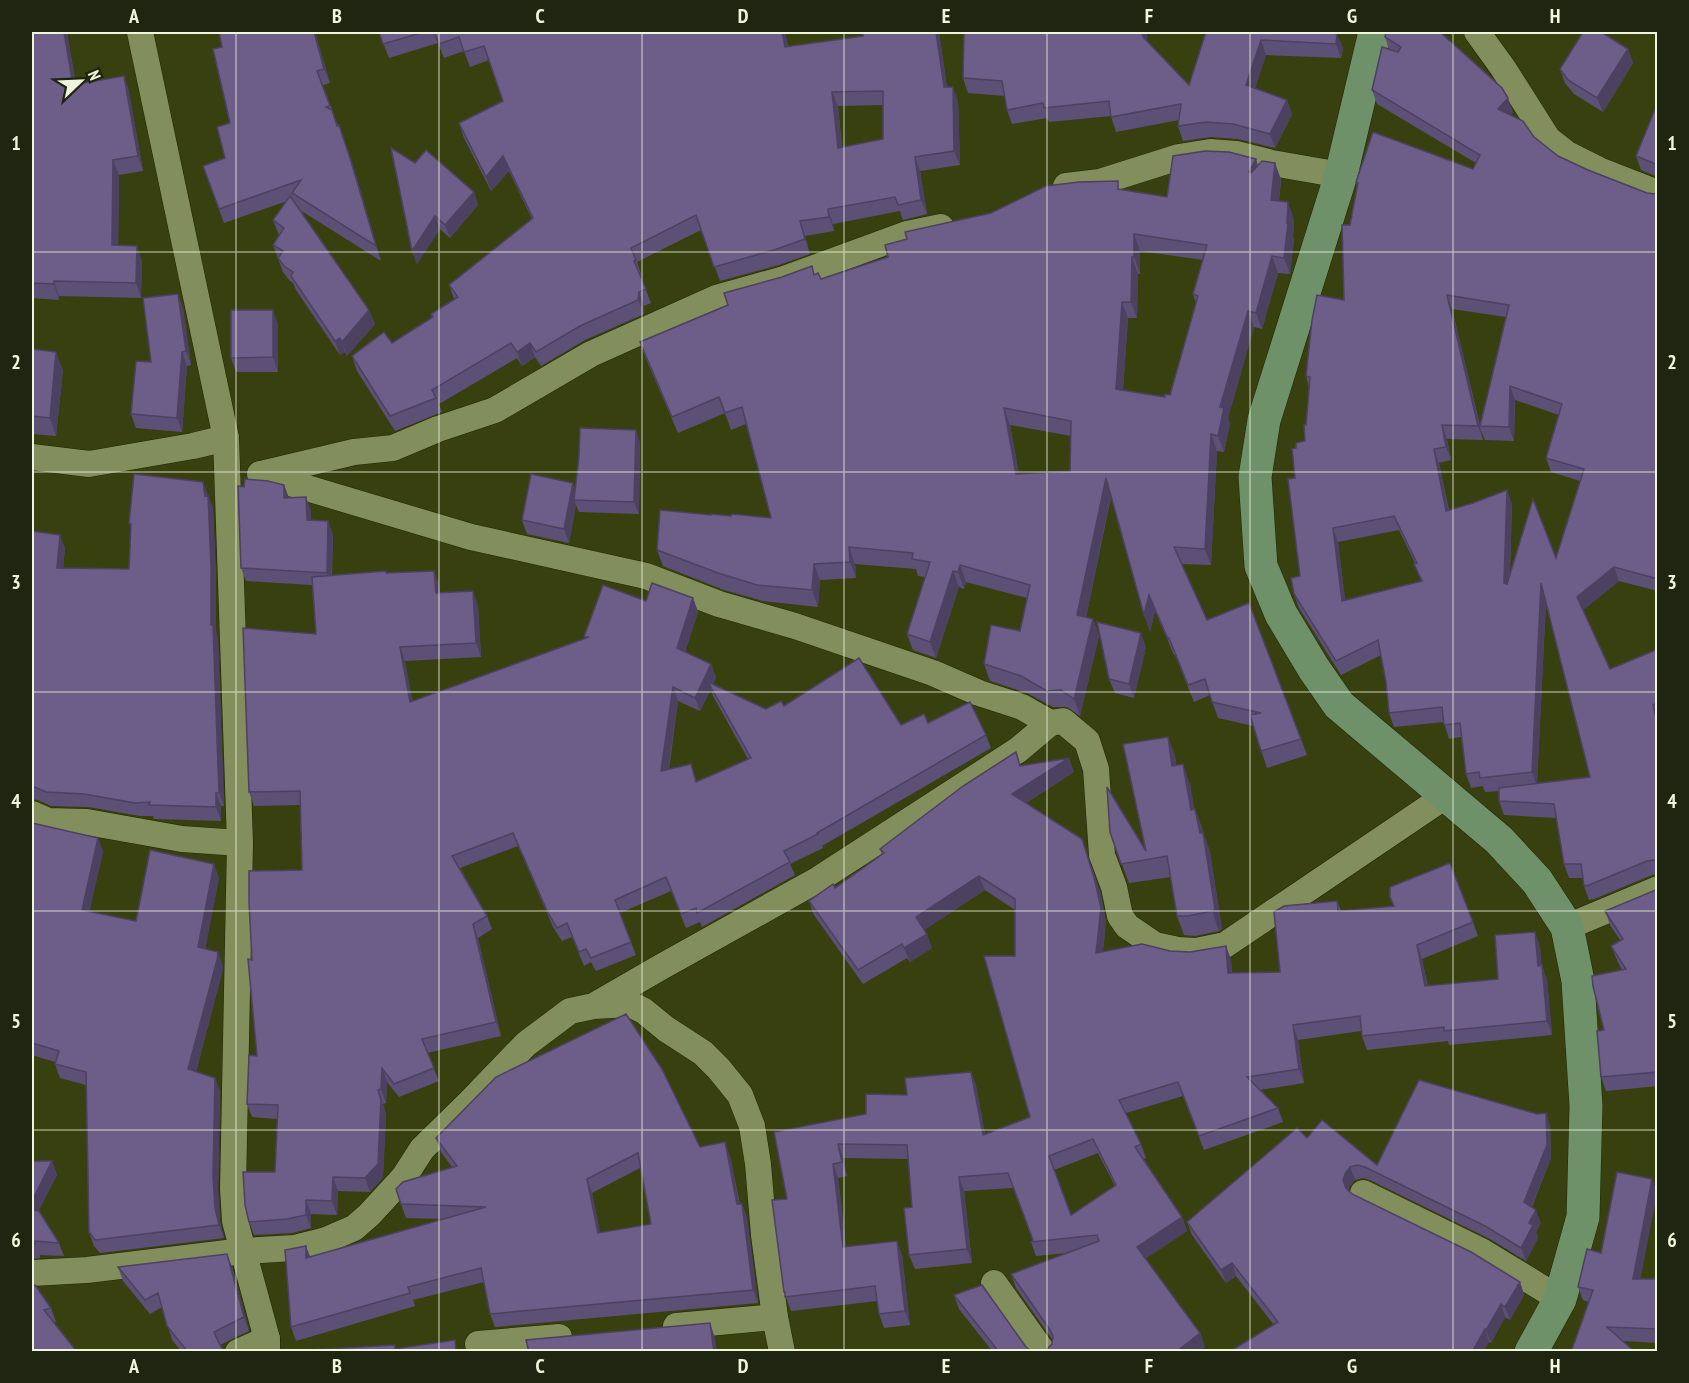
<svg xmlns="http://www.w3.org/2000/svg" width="1689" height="1383" font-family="'PT Sans Narrow',sans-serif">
  <rect width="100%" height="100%" fill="#384010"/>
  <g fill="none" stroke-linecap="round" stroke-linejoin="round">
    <defs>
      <g id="minor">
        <path d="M140 32 226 438 240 843 233 1189 235 1221 267 1339V1352"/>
        <path d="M1477 32 1503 68 1548 139 1567 154 1599 170 1658 193"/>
        <path d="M1066 186 1100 182 1179 157 1210 152 1237 154 1272 163 1341 175"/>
        <path d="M32 457 89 464 193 446 226 438"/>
        <path d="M260 474 471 537 646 576 719 604 795 626 933 673 979 693 1022 707 1050 723 1063 721 1087 741 1096 769 1102 855 1114 887 1120 916 1127 926 1155 945 1178 950 1196 951 1225 945 1447 795"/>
        <path d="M261 474 354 452 393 448 438 429 495 410 591 354 716 298 784 279 907 234 941 227"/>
        <path d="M32 814 48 821 87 822 182 839 240 843"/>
        <path d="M1567 927 1658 889"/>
        <path d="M597 1004 661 967 819 879 1018 750 1050 723"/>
        <path d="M1363 1193 1483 1252 1560 1299"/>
        <path d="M32 1273 87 1270 243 1251 294 1248 326 1240 354 1228 369 1215 404 1177 422 1149 470 1102 526 1044 570 1011 594 1006 630 1004 644 1011 666 1029 703 1053 719 1069 740 1095 752 1126 758 1164 764 1235 775 1317 782 1352"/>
        <path d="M994 1283 1043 1352"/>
        <path d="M676 1326 775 1317"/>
        <path d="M478 1344 559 1337"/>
        <path d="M238 1352 267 1339"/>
      </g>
      <path id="secondary" d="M1375 32 1341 175 1264 420 1255 477 1261 566 1281 614 1314 669 1339 705 1499 840 1537 881 1567 927 1578 981 1586 1106 1583 1217 1560 1299 1531 1352"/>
    </defs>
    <!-- minor casing -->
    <use href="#minor" stroke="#202602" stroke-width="27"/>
    <!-- secondary casing -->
    <use href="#secondary" stroke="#202602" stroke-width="34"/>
    <!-- minor -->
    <use href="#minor" stroke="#838e5d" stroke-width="26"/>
    <!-- secondary -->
    <use href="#secondary" stroke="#6e9169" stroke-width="33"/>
  </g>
  <!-- wall -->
  <g fill="#5d5076" fill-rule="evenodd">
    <path d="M32 32H67L76 85 124 76 129 92 143 171 119 175 118 245 142 261 141 298 59 296V300L32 298Z"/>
    <path d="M315 32 330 83 323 85 355 172 381 261 300 210 369 310 375 324 347 356 345 352 340 355 296 290 293 283 289 280 283 272 273 245 279 235 273 220 287 201 224 223 203 166 225 158 230 123 222 47Z"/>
    <path d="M379 32H785L788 46 863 36V32H939L947 87 958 101 960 165 920 171 927 214 903 220 900 211 833 224 834 231 805 236 810 254 779 265 720 281 701 230 637 262 641 274 640 275 651 303 644 306V314L585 340 541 366 535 357 522 366 517 358 439 404 442 412 395 431 357 371 352 356 392 343 432 318 431 314 454 299 449 285 532 219 509 171 491 191 464 138 459 123 503 101 489 60 470 67 464 51 444 58 438 43 389 58ZM883 105V139L842 147 838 106Z"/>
    <path d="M1206 32H1330L1343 48 1341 58 1266 55 1255 88 1287 100 1292 114 1275 148 1238 139 1211 137 1183 141 1178 126 1179 120 1116 132 1111 116 1049 122 1047 118 1012 124 1007 110 1005 96 968 93 963 78 1148 42 1189 85Z"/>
    <path d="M1385 37 1513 112 1510 115 1534 137 1558 156 1588 170 1647 193 1655 194 1658 193V591L1619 581 1583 610 1610 669 1656 650 1658 607V874L1652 875 1594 899 1589 900 1584 886 1583 878H1569L1564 864 1556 818 1504 815 1499 801V791L1485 792 1483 786 1471 788 1466 774 1461 737 1449 739 1444 722 1394 727 1389 713 1386 682 1381 655 1341 675 1299 608 1294 594 1300 576 1295 478 1296 448 1305 441 1309 387 1306 376 1344 300 1350 225 1357 186 1356 182 1473 169 1476 163 1377 104 1372 90 1389 49ZM1452 309 1506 317 1480 425ZM1515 400 1559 415 1546 458 1551 472 1580 481 1556 558 1510 574 1512 504 1449 510 1439 463 1451 460 1447 439 1483 440 1480 428 1485 440 1514 441ZM1399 530 1415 563 1414 564 1421 581 1345 600 1338 542ZM1546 602 1590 777 1537 783Z"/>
    <path d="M1628 49 1633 63 1603 112 1574 94 1565 83 1560 69Z"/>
    <path d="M1658 102V177L1641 170 1636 156Z"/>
    <path d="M1256 159 1258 166 1275 163 1281 180 1279 201 1294 219 1293 237 1294 240 1290 274 1278 273 1262 329 1254 327 1228 418 1230 424 1224 452 1217 451 1211 565 1181 564 1207 620 1249 603 1307 755 1267 768 1253 726 1218 718 1210 695 1194 702 1175 655H1174L1155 611 1150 632 1111 497 1086 618 1093 619 1099 636 1080 716 1067 707H1053L1027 693 990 681 984 664 1020 631 1027 598 966 582 964 589 959 587 936 658 913 650 907 634 926 577 918 576 916 569 855 564 856 578 820 580 818 607 763 601 724 590 663 566 657 550 711 515 771 518 746 424 731 430 725 413 678 433 646 359 640 342 728 305 782 277 812 266 814 274 821 279 1121 190 1167 197ZM1140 251 1203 260 1193 294 1196 303 1170 395 1165 397 1123 390 1128 318H1137L1138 274H1140ZM1010 425 1071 436 1070 471 1019 474Z"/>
    <path d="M415 163 474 192 478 205 450 238 440 229 417 264 412 251Z"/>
    <path d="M183 308 191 365 187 366 182 432 136 428 131 414 151 362Z"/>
    <path d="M278 324V372H236L231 358Z"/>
    <path d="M32 349 63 370 56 436 32 434Z"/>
    <path d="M640 442 639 514 579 512 576 505 569 543 527 534 522 520 573 483 575 490Z"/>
    <path d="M203 482 213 509 216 579V632L218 639 224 806H221V821L154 819 153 816H140L89 807 51 806 38 800 32 799V531L65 548 63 568 129 569 131 529 129 523Z"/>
    <path d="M284 485 289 498 311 510V521L333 534 332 575 434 571 439 585 440 593 478 605 481 657 405 661 412 701 585 639 584 637 646 601 693 598 698 612 685 652 711 664 716 678 713 684 766 709 784 706 901 725 928 723 986 735 991 748 822 846 823 848 790 864 795 875 702 927 700 922 686 928 671 891 620 913 636 955 596 971 591 962 584 966 572 937 562 941 553 927 518 846 460 868 487 916 492 929 478 938 501 1036 427 1053 439 1081 399 1097 387 1082 386 1103 383 1104 386 1114 383 1177 370 1192 338 1191 337 1215 311 1214V1228L292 1233 254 1235 249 1222 275 1172 277 1119 252 1117 247 1104 257 1056 252 960 302 870 300 805 254 806 249 792 316 634 312 585 246 581 241 568 244 487ZM711 689 713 696 748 759 697 781 669 770 678 701 700 711Z"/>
    <path d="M1146 647 1134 698 1115 693 1109 679Z"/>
    <path d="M1168 737 1175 756 1176 766 1190 784 1194 809H1195L1202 828 1204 835 1210 852 1222 929 1219 931 1195 936 1184 935 1177 916 1171 877 1129 883 1110 832 1146 851Z"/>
    <path d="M1021 766 1074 772 1026 803 1100 891 1106 922 1103 951H1170L1190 952 1226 946 1231 960 1232 973 1280 972 1337 901 1341 911 1473 922 1478 936 1422 959 1428 986 1498 979 1540 946 1541 966 1547 980 1552 1035 1449 1045 1448 1041 1367 1050 1362 1036 1361 1031 1298 1040 1304 1083 1260 1090 1278 1108 1283 1122 1204 1150 1183 1096 1126 1113 1141 1144 1146 1158 1143 1159 1182 1217 1187 1231 1145 1259 1200 1333 1205 1347 1046 1350 1052 1344V1339L1016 1288 1011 1274 1067 1253 1036 1256 1031 1242 1033 1241 1013 1188 964 1191 972 1263 915 1269 909 1255 912 1207 908 1159 843 1158 847 1176 838 1178 846 1247 902 1255 910 1325 884 1328 879 1314 877 1301 791 1311 784 1292 787 1199 866 1114 907 1095 971 1072 976 1086 985 1134 1030 1117 1015 956V910L985 890 924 930 932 948 910 962 907 958 863 984 814 915 809 901 835 888 882 855 880 849ZM1098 1153 1115 1186 1071 1215 1054 1170Z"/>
    <path d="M32 823 98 838 103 852 89 911 136 921 219 878 205 949 223 966 222 973 196 1072 215 1078 220 1092 218 1190 220 1222 224 1238 100 1253 94 1246 89 1232 86 1085 60 1078 55 1064V1062L32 1055Z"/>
    <path d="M1658 889V1086L1606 1091 1601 1077 1604 1030 1622 970 1617 960 1611 946 1620 940 1610 925 1605 911Z"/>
    <path d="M1546 1113 1550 1126 1551 1158 1532 1207 1541 1223 1536 1232 1538 1238 1526 1261 1490 1239 1370 1180 1363 1178 1355 1180 1349 1187V1191L1352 1194 1520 1282 1524 1295 1510 1320 1505 1317 1491 1343 1489 1342 1274 1325 1236 1276 1226 1283 1192 1235 1187 1222 1307 1138 1377 1165 1537 1114Z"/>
    <path d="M436 1138 700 1147 730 1156 740 1204H742L747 1218 758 1303 495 1327 490 1314 484 1282 413 1300 415 1306 296 1341 291 1327 310 1257 444 1219 406 1218 401 1204 452 1167 441 1152ZM640 1168 651 1224 600 1233 592 1193Z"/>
    <path d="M32 1161H52L57 1175 38 1211 59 1243 64 1256 40 1255V1258L32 1259Z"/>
    <path d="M1652 1179 1657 1193 1640 1279H1658V1343L1623 1341 1571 1352 1589 1302 1583 1300 1578 1287Z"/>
    <path d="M118 1267H232L249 1331 220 1345 225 1352H182L172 1340 162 1307 150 1314 123 1281Z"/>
    <path d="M32 1285 51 1308 56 1322H54L32 1352Z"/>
    <path d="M954 1295 1026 1347 1032 1352H993L959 1309Z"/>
  </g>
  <!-- shaded-wall -->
  <g fill="#4c4160">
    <path d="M64 32H67L78 100 73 85Z"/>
    <path d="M314 32H315L330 83 324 69Z"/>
    <path d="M782 32H785L791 61 785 47Z"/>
    <path d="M936 32H939L949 102 944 87Z"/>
    <path d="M1142 32H1147L1148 52 1143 37Z"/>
    <path d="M1337 34 1343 48 1341 58 1336 44Z"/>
    <path d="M1261 40 1266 55 1251 99 1246 85Z"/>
    <path d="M1628 49 1633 63 1603 112 1597 98Z"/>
    <path d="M124 76 129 92 143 171 138 156Z"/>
    <path d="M953 87 958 101 960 165 954 151Z"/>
    <path d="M832 92 838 106 843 162 838 148Z"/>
    <path d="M1508 98 1513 112 1503 123 1498 109Z"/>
    <path d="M1287 100 1292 114 1275 148 1270 134Z"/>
    <path d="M339 125 355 172 381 261 376 246Z"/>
    <path d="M503 156 509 171 491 191 486 177Z"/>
    <path d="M915 157 920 171 927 214 921 200Z"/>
    <path d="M1256 159 1261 176 1255 189 1249 172Z"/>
    <path d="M113 160 119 175 118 260 112 245Z"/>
    <path d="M1275 163 1281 180 1277 217 1271 200Z"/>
    <path d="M474 192 478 205 450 238 445 225Z"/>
    <path d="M1288 202 1294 219 1293 237 1294 240 1290 274 1284 258Z"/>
    <path d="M828 209 833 224 834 231 829 217Z"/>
    <path d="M435 216 440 229 417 264 412 251Z"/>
    <path d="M800 221 805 236 810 254 805 239Z"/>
    <path d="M1134 234 1140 251V274L1134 257Z"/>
    <path d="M137 246 142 261 141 298 136 283Z"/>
    <path d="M1272 256 1278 273 1262 329 1256 313Z"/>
    <path d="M1132 257 1138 274 1137 318 1131 302Z"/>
    <path d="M54 281 59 296V300L54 284Z"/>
    <path d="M639 292 644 306V314L638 300Z"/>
    <path d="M178 294 183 308 191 365 186 351Z"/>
    <path d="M1447 295 1452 309 1483 440 1478 426Z"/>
    <path d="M1122 302 1128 318 1122 405 1116 389Z"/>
    <path d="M273 310 278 324V372L273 357Z"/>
    <path d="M369 310 375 324 347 356 342 342Z"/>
    <path d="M1248 311 1254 327 1228 418 1230 424 1224 452 1218 436 1220 407Z"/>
    <path d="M340 338 345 352 340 355 335 341Z"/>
    <path d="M530 343 535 357 522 366 517 352Z"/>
    <path d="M56 352 63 370 56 436 50 418Z"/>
    <path d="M182 352 187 366 182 432 177 418Z"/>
    <path d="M1510 386 1515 400 1514 441 1509 427Z"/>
    <path d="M1004 408 1010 425 1022 491 1016 474Z"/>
    <path d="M1442 425 1447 439 1451 460 1446 447Z"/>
    <path d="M636 430 640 442 639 514 634 502Z"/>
    <path d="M1211 434 1217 451 1211 565 1205 549Z"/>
    <path d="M1434 449 1439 463 1451 525 1446 511Z"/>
    <path d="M1106 478 1111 494 1083 632 1077 615Z"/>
    <path d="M203 482 213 509 216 579V632L218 639 224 806 219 793 205 496Z"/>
    <path d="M573 483 578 497 574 500 576 505 569 543 564 529Z"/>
    <path d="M284 485 289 498H284Z"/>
    <path d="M1507 490 1512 504 1509 597 1504 583Z"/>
    <path d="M306 497 311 510V533L307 520Z"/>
    <path d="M328 521 333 534 331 586 327 573Z"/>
    <path d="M1333 528 1338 542 1347 615 1342 601Z"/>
    <path d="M60 535 65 548 62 581 57 568Z"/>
    <path d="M849 547 855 564 856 578 850 562Z"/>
    <path d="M814 564 820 580 818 607 812 590Z"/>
    <path d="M960 565 966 582 964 589 958 572Z"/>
    <path d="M1614 567 1619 581 1582 611 1577 597Z"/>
    <path d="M434 571 439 585 441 607 436 593Z"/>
    <path d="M953 571 959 587 936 658 930 642Z"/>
    <path d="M1541 583 1546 597 1537 786 1532 772Z"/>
    <path d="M473 591 478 605 481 657 476 643Z"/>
    <path d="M1149 595 1155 611 1150 632 1144 615Z"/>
    <path d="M693 598 698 612 682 661 677 648Z"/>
    <path d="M1093 619 1099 636 1080 716 1074 699Z"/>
    <path d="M1141 633 1146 647 1134 698 1129 684Z"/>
    <path d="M400 647 405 661 415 715 410 702Z"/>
    <path d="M711 664 716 678 711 688 708 682 711 689 700 711 695 698Z"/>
    <path d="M673 687 678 701 666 785 661 771Z"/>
    <path d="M1168 737 1175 756 1179 786 1172 766Z"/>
    <path d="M1069 758 1074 772 1017 808 1012 794Z"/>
    <path d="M1183 764 1190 784 1198 829 1191 810Z"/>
    <path d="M216 793 221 806V821L216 807Z"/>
    <path d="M1195 809 1210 852 1222 929 1219 931 1212 911Z"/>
    <path d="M98 838 103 852 87 923 82 910Z"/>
    <path d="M1082 839 1100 891 1106 922 1101 967 1096 953Z"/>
    <path d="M214 864 219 878 203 961 198 947Z"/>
    <path d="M979 876 985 890 921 932 916 917Z"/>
    <path d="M473 924 478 938 501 1036 496 1022Z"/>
    <path d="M1535 932 1540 946 1543 980 1538 966Z"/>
    <path d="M927 934 932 948 910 962 904 948Z"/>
    <path d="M1417 945 1422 959 1430 1000 1425 986Z"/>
    <path d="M1226 946 1231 960 1233 988 1228 973Z"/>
    <path d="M218 952 223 966 222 973 193 1083 188 1069Z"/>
    <path d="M1542 965 1547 980 1552 1035 1547 1021Z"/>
    <path d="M1293 1025 1298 1040 1304 1083 1299 1069Z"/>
    <path d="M382 1068 387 1082 386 1103 381 1089Z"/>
    <path d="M971 1072 976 1086 988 1149 983 1135Z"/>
    <path d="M215 1078 220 1092 218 1190 220 1222 224 1238 219 1225 215 1208 213 1176Z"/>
    <path d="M378 1090 386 1114 383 1177 370 1192 365 1178Z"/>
    <path d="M1546 1113 1550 1126 1551 1158 1528 1215 1524 1202Z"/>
    <path d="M725 1142 730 1156 742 1218 737 1204Z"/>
    <path d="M838 1144 843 1158 847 1176 842 1162Z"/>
    <path d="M52 1161 57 1175 32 1224V1201Z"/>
    <path d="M833 1164 838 1178 848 1261 843 1247Z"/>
    <path d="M1350 1167 1355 1180 1349 1187 1348 1193 1350 1201 1343 1180 1345 1174Z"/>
    <path d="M333 1177 338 1191 337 1215 332 1201Z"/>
    <path d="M959 1177 964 1191 972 1263 967 1249Z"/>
    <path d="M587 1179 592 1193 603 1247 598 1233Z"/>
    <path d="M1652 1179 1657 1193 1638 1292 1633 1279Z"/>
    <path d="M306 1200 311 1214V1228L306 1215Z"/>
    <path d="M742 1204 747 1218 758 1303 753 1290Z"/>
    <path d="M1536 1210 1541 1223 1536 1232 1538 1238 1526 1261 1521 1248 1529 1223Z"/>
    <path d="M1182 1217 1187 1231 1142 1261 1137 1247Z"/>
    <path d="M897 1241 902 1255 910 1325 905 1311Z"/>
    <path d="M306 1246 311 1259 306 1258Z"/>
    <path d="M227 1254 232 1267 249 1331 244 1317Z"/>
    <path d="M1232 1263 1236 1276 1226 1283 1221 1270Z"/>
    <path d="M1520 1282 1524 1295 1510 1320 1505 1307Z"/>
    <path d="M1501 1304 1505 1317 1491 1343 1486 1330Z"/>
    <path d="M710 1323 715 1338 717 1352H714Z"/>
    <path d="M1485 1329 1489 1342 1484 1352H1472Z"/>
    <path d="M1200 1333 1205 1347 1199 1352H1176Z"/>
  </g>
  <!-- building -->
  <g fill="#6c5d89" stroke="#4c4160" stroke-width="1.5" fill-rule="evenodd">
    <path d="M32 32H64L73 85 124 76 138 156 113 160 112 245 137 246 136 283 54 281V284L32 283Z"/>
    <path d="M219 32H314L324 69 317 71 330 106 326 107 332 110 337 126 339 125 350 158 376 246 292 193 301 180 219 209 203 166 225 158 217 127 230 123 213 49 222 47Z"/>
    <path d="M379 32H424L383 44Z"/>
    <path d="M434 32H782L785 47 863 36V32H936L944 87H953L954 151 915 157 921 200 898 205 895 197 828 209 829 217 800 221 805 239 774 250 714 267 696 215 631 248 636 260 634 261 646 289 639 292 638 300 580 326 536 352 530 343 517 352 511 343 432 390 436 398 390 416 352 356 384 332 392 343 433 317 431 314 458 297 449 285 533 218 503 156 486 177 459 123 503 101 484 46 464 52 459 37 439 44ZM883 91V139L838 148 832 92Z"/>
    <path d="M964 32H1142L1143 37 1189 85 1206 32H1330L1337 34 1336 44 1261 40 1246 85 1287 100 1270 134 1233 124 1206 122 1178 126 1181 104 1111 117 1109 101 1044 108 1043 103 1007 110 1002 81 963 78Z"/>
    <path d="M1386 32H1440L1502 88 1508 98 1498 109 1523 121 1534 137 1558 156 1588 170 1647 193 1655 194 1658 193V579L1614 567 1577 597 1610 669 1656 650 1658 607V703L1653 705 1658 726V861L1654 860 1647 861 1589 885 1584 886 1581 864H1564L1554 804 1499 801V788L1590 777 1541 583 1532 772 1480 778 1479 772 1466 774 1460 723 1444 725 1442 707 1389 713 1386 682 1378 640 1336 661 1294 594 1291 578 1300 576 1288 479 1295 478 1292 449 1296 448V443L1305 441 1304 425H1306L1310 377 1306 376 1312 320 1317 295 1344 300 1342 225H1350L1358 183 1356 182 1373 132 1473 169 1480 155 1372 90 1382 47 1398 52 1401 47 1385 37ZM1447 295 1509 305 1480 426 1509 427 1510 386 1562 404 1546 458 1584 469 1556 558 1533 499 1507 584 1504 583 1507 490 1473 503 1446 511 1434 449 1446 447 1442 425 1478 426ZM1394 516 1417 563 1414 564 1422 581 1342 601 1333 528Z"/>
    <path d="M1583 32H1601L1628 49 1597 98 1568 80 1560 69Z"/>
    <path d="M1658 102V165L1636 156Z"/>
    <path d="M391 148 415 163 426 150 474 192 445 225 435 216 412 251Z"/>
    <path d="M1205 151 1229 152 1256 159 1249 172 1251 173 1262 161 1275 163 1271 200 1288 202 1287 223H1288L1284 258 1272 256 1256 313 1248 311 1220 407 1224 408 1218 436 1211 434 1205 549 1174 547 1207 620 1249 603 1301 739 1261 751 1250 715 1261 713 1212 702 1205 679 1188 685 1169 638 1168 639 1149 595 1144 615 1106 478 1077 615 1093 619 1074 699 1061 690 1047 691 1021 676 984 664 991 625 1020 631 1030 585 960 565 958 572 953 571 930 642 907 634 930 562 912 559 913 553 849 547 850 562 814 564 812 590 757 585 718 573 657 550 660 510 711 515V514L731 516 732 514 771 518 742 407 725 413 719 397 672 417 640 342 728 305 724 293 782 277 812 266 814 275 818 273 821 279 888 257 885 245 907 239 905 232 991 213 1046 186 1079 182 1118 181V189L1167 197 1173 156ZM1134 234 1207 245 1193 294 1198 296 1170 395 1165 394V397L1116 389 1122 302H1131L1132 257H1134ZM1004 408 1071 421 1070 471 1016 474Z"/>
    <path d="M290 196 369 310 342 342 340 338 335 341 291 276 293 272 284 266 278 258 283 251 273 245 284 228 273 220Z"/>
    <path d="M178 294 186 351 182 352 177 418 131 414 136 361 151 362 143 298Z"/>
    <path d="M231 310H273V357L231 358Z"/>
    <path d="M32 349 56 352 50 418 32 416Z"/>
    <path d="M580 428 636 430 634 502 574 500 579 456Z"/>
    <path d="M134 474 203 482 205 496 208 495 211 565V625H213L219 793H216V807L149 805 150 802 135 803 84 794 46 792 32 786V531L60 535 57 568 129 569 131 524 129 523Z"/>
    <path d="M531 474 573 483 564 529 522 520Z"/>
    <path d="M245 479 268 481 284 485V498L306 497 307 520 328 521 327 573 241 568 238 486 244 487Z"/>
    <path d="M386 571V573L434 571 436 593 473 591 476 643 400 647 410 702 589 637H584L603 585 646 601 652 583 693 598 677 648 711 664 695 698 673 687 661 771 691 764 696 782 751 758 708 682 766 709 781 701 784 706 859 658 901 725 924 714 928 723 970 702 986 735 817 833 818 834 784 851 790 862 697 913 696 908 681 914 666 877 615 900 631 942 591 958 586 949 579 952 567 923 557 928 548 913 513 833 452 856 487 916 473 924 496 1022 422 1039 434 1068 394 1084 382 1068 381 1089 378 1090 381 1100 378 1164 365 1178 333 1177 332 1201 306 1200V1215L287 1219 249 1222 245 1205 243 1172H275L278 1105 247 1104 249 1055 257 1056 248 959 252 960 249 902V871L302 870 300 791 249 792 243 628 316 634 312 577Z"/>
    <path d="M1097 622 1141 633 1129 684 1109 679Z"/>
    <path d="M1168 737 1172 766 1183 764 1191 810 1195 809 1200 833H1203L1215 909 1212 911 1188 916H1177L1167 856 1121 864 1110 832 1107 787 1146 851 1123 744Z"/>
    <path d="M1016 752 1020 766 1069 758 1012 794 1082 839 1094 877 1101 908 1096 953 1142 944 1170 951 1190 952 1226 946 1228 973 1280 972 1274 912 1284 906 1337 901 1338 911 1394 906 1390 897V887L1450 863 1473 922 1417 945 1425 986 1498 979 1495 935 1535 932 1538 966 1542 965 1547 1021 1444 1031V1027L1362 1036 1360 1016 1293 1025 1299 1069 1247 1077 1278 1108 1199 1136 1178 1082 1119 1100 1141 1144 1135 1147 1182 1217 1137 1247 1200 1333 1176 1352H1043L1046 1350 1052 1344 1053 1336 1050 1330 1011 1274 1099 1241 1097 1235 1031 1242 1033 1240 1008 1173 959 1177 967 1249 909 1255 904 1208 912 1207 907 1145 838 1144 842 1162 833 1164 843 1247 897 1241 905 1311 879 1314 875 1286 785 1297V1292H784L772 1200 787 1199 774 1132 866 1114V1094L907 1095 905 1078 971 1072 983 1135 1030 1117 984 956H1015V899L979 876 916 917 927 934 904 948 902 944 858 970 809 901 833 884 835 888 884 853 880 849 963 786ZM1093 1139 1116 1185 1071 1215 1049 1156Z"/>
    <path d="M32 823 98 838 82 910 136 921 150 850 214 864 198 947 218 952 217 960 188 1069 215 1078 213 1176 215 1208 219 1225 95 1240 89 1232 86 1072 55 1064 59 1051 32 1043Z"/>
    <path d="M1658 889V1072L1601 1077 1597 1031 1604 1030 1593 986 1592 976 1626 969 1611 946 1623 939 1605 911Z"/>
    <path d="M626 1014 662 1069 700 1147 725 1142 737 1204H742L753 1290 490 1314 481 1268 408 1287 410 1293 291 1327 285 1250 306 1246V1258L486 1207 401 1204 396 1189 403 1182 457 1166 436 1138 496 1077ZM638 1153 651 1224 598 1233 587 1179Z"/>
    <path d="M1419 1080 1537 1114 1546 1113 1547 1145 1524 1202 1536 1210 1529 1223 1533 1225 1521 1248 1485 1226 1365 1167 1358 1165 1350 1167 1345 1174 1343 1180 1346 1188 1352 1194 1471 1252 1520 1282 1505 1307 1501 1304 1486 1330 1485 1329 1472 1352H1229L1278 1322 1232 1263 1221 1270 1187 1222 1297 1128 1307 1138 1322 1120 1377 1165Z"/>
    <path d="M32 1161H52L32 1201Z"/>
    <path d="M1617 1172 1652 1179 1633 1279H1658V1329L1607 1327 1635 1352H1571L1593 1290 1578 1287 1587 1249 1601 1253Z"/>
    <path d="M32 1210 39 1211 59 1243 35 1241V1244H32Z"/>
    <path d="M227 1254 244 1317 214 1332 220 1345 225 1352H188L167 1326 158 1293 145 1300 118 1267Z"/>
    <path d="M32 1285H35L51 1308 44 1310 77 1352H32Z"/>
    <path d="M982 1285 1026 1347 1032 1352H999L954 1295Z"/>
    <path d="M710 1323 714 1352H529L526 1340Z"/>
    <path d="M455 1340 456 1352H292V1351L395 1345V1349Z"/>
  </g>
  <!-- grid -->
  <path fill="none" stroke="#eff6db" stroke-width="1.5" stroke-opacity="0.55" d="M236 32V1352M439 32V1352M642 32V1352M844 32V1352M1047 32V1352M1250 32V1352M1453 32V1352M32 252H1658M32 472H1658M32 692H1658M32 911H1658M32 1130H1658"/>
  <!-- border -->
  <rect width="1689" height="1383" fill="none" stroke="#202511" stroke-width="66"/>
  <!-- north arrow -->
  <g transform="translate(81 81) rotate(67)" stroke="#202511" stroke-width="4.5" paint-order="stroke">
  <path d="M0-4.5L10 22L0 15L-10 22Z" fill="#eff6db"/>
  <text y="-9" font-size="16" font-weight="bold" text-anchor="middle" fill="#eff6db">N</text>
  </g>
  <rect x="33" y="33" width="1623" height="1317" fill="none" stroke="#eff6db" stroke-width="2"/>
  <g font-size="20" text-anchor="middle" font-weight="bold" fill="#eff6db">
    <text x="134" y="23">A</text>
    <text x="337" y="23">B</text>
    <text x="540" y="23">C</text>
    <text x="743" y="23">D</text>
    <text x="946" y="23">E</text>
    <text x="1149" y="23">F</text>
    <text x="1352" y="23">G</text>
    <text x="1555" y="23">H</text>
    <text x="16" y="150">1</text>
    <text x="1672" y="150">1</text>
    <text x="16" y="369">2</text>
    <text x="1672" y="369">2</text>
    <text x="16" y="589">3</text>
    <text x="1672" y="589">3</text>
    <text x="16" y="808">4</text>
    <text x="1672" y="808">4</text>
    <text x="16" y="1028">5</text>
    <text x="1672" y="1028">5</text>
    <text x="16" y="1247">6</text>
    <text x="1672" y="1247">6</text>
    <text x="134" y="1373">A</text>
    <text x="337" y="1373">B</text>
    <text x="540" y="1373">C</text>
    <text x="743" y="1373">D</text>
    <text x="946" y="1373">E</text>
    <text x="1149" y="1373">F</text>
    <text x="1352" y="1373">G</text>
    <text x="1555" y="1373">H</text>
  </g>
</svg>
